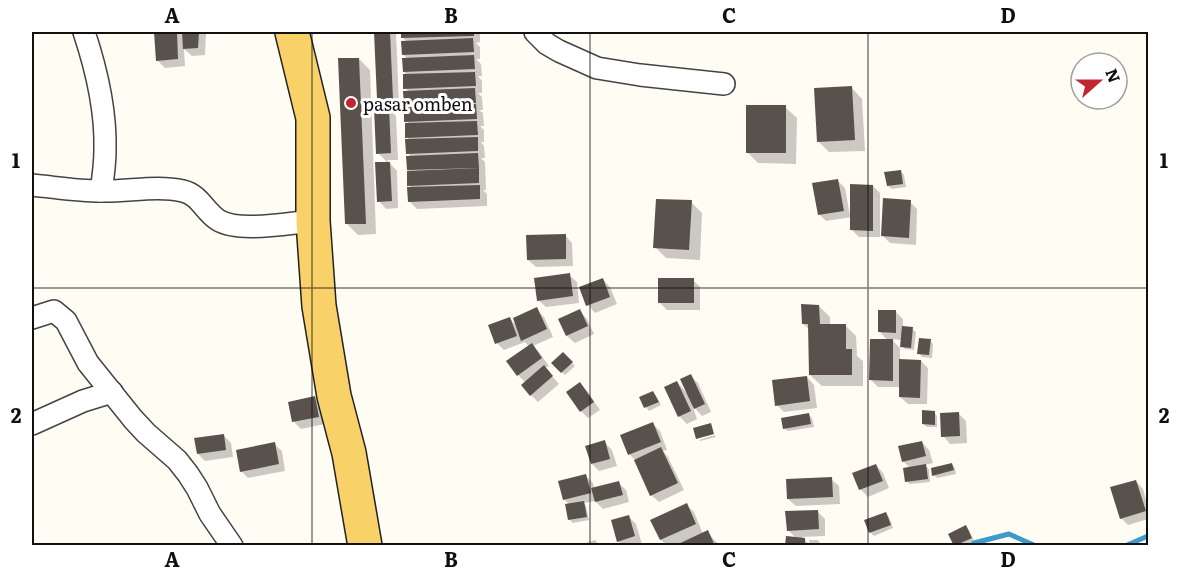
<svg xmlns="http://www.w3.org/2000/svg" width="1180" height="577" font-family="Literata,serif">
  <rect width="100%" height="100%" fill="#fffcf3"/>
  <!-- shadow -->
  <g fill="#0003">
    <path d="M155 32H180L184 35V32H206L205 55 192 56 184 49 185 66 165 68 158 61Z"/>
    <path d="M376 32H396L399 106H386L396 116 398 160H387L397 171 398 208 386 209 379 201 388 163 378 153 388 109 378 99Z"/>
    <path d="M403 32H480V42L476 43 480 47V59H476L481 64 482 76H478L482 81V93H478L482 97 483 110H479L483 113 484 126H480L484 130V142H481L484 146 485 158H481L485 162 486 190H483L487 194V206L417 209 409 201 412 189 409 185 408 157H411L408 153 410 141 407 137 410 125 406 121 409 108 405 105 409 92 405 88 408 76 404 72 408 59 403 54 407 42 403 38Z"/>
    <path d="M359 59 370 70 376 234 358 235 347 224Z"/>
    <path d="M851 87 862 99 865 151 829 152 818 141Z"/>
    <path d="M785 107 797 118 796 164 758 163 747 152Z"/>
    <path d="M900 171 904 175 906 187 892 189 888 186Z"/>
    <path d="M838 181 845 188 850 216 873 186 880 193V237H859L852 230V217L826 221 819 214Z"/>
    <path d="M691 202 702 213 700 260 666 258 655 247Z"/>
    <path d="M910 202 917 209 916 245 890 243 883 236Z"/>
    <path d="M565 235 572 243 573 266 536 267 528 260Z"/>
    <path d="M569 275 577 282 579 303 546 307 538 300Z"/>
    <path d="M603 280 610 287 617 304 595 313 588 305Z"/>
    <path d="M693 280 700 287V310H667L660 303Z"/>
    <path d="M819 306 830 317V325H845L856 336 857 356 863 361V386H822L810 375V330L803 324Z"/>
    <path d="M536 309 544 317 553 337 533 346 539 352 549 366 545 368 559 384 538 402 531 395 526 383 518 375 529 347 525 342 504 350 497 343 509 318 517 326Z"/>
    <path d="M580 311 587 319 594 334 575 343 567 336 560 320Z"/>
    <path d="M896 312 903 319V328L912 329 916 332 914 350 905 349 902 346V340L891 339 900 348V361H921L928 368 927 404H908L900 397 901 387H878L871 380 888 341 880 332Z"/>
    <path d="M930 340 933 344 932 358 922 357 919 353Z"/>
    <path d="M563 354 575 366 565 375 553 363Z"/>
    <path d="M691 376 698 383 711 412 702 416 692 405 697 419 687 424 679 416 677 382 687 393Z"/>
    <path d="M807 377 814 385 817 408 784 412 777 405Z"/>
    <path d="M580 384 587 391 600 410 588 418 581 411Z"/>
    <path d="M653 393 656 396 661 405 649 411 646 407Z"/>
    <path d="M314 398 321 405 325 424 301 429 293 421Z"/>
    <path d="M934 412 937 416V427H927L923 424Z"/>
    <path d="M958 413 966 421 967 443 950 444 943 436Z"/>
    <path d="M808 414 812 418 814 427 788 431 784 428Z"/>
    <path d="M653 424 660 431 667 450 663 451 668 457 684 490 659 502 651 495 636 461 629 454Z"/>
    <path d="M223 435 231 443 233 457 205 461 198 454Z"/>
    <path d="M715 435 716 437 700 441 699 440Z"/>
    <path d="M604 442 612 450 617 466 599 471 592 464Z"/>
    <path d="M922 442 929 450 933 463 925 465 929 469 930 482 910 484 906 481 910 468 903 461Z"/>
    <path d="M274 444 282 451 285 471 248 478 241 471Z"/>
    <path d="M876 465 883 473 889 488 868 497 860 489Z"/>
    <path d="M952 465 955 468 956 474 937 478 934 475Z"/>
    <path d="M586 476 593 483 594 488 619 483 626 490 629 502 603 509 595 501 584 503 586 506 589 520 573 523 570 520 567 505H570L564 499Z"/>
    <path d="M831 479 839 486 840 504 796 506 788 499Z"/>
    <path d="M1136 481 1143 489 1148 507V519L1128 525 1121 518Z"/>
    <path d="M686 505 694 512 703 534 707 532 720 546H667L661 540 652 521Z"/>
    <path d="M817 511 825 519V536L802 537 810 545 809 540H818L822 546H787L797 539 788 530Z"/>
    <path d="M886 513 889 517 893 528 874 536 871 533 866 521Z"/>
    <path d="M629 517 636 524 642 544 635 546H623L618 541Z"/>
    <path d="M966 527 969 530 974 541 965 546H956L950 535Z"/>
    <path d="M595 540 600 546H576Z"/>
  </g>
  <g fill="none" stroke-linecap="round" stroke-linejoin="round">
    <!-- stream -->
    <g stroke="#3d99ce" stroke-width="5">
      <path d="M971 546 974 543 1009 534 1036 546"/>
      <path d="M1125 546 1148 536"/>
    </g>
  </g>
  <!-- building -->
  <g fill="#59514c">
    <path d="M154 32H177L178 59 156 61Z"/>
    <path d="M182 32H199L198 48 183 49Z"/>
    <path d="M374 32H390L393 99H377Z"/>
    <path d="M401 32H474V36L401 38Z"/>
    <path d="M473 38 474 52 402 55 401 41Z"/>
    <path d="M474 55 475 69 403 72 402 58Z"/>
    <path d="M338 58H359L366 224H345Z"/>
    <path d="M475 72 476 86 403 89V74Z"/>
    <path d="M852 86 855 140 817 142 814 88Z"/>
    <path d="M475 88 476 103 404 105 403 91Z"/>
    <path d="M476 104 477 119 404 122V107Z"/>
    <rect x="746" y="105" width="40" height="48"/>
    <path d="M389 107 391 153 376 154 374 108Z"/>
    <path d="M477 121 478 135 405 138V123Z"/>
    <path d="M478 137V151L406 154 405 139Z"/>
    <path d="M478 153 479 168 407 170 406 156Z"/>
    <path d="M375 162H390L392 201 377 202Z"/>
    <path d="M479 168V183L407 186V171Z"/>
    <path d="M901 170 903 184 887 186 884 172Z"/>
    <path d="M838 179 844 211 818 215 812 183Z"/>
    <path d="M850 184 873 185V231L850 230Z"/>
    <path d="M480 185V199L408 202 407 187Z"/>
    <path d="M883 198 911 200 909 238 881 236Z"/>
    <path d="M656 199 692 200 689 250 653 248Z"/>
    <path d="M566 234V259L527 260 526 235Z"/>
    <path d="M570 273 573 296 537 301 534 278Z"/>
    <path d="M603 278 610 297 586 306 579 287Z"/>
    <rect x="658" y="278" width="36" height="25"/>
    <path d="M801 304 819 305 820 324H846V349H852V375H809L808 324H802Z"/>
    <path d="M537 307 547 329 521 341 513 318Z"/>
    <path d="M580 309 588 326 566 336 558 319Z"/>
    <path d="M878 310H896V333L878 332Z"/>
    <path d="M510 317 517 336 495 344 488 325Z"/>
    <path d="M902 326 913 327 911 348 900 347Z"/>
    <path d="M919 338 931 339 929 355 917 354Z"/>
    <path d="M870 339H893V381L869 380Z"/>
    <path d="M532 343 542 358 517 376 506 361Z"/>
    <path d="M563 352 573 362 561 373 551 363Z"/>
    <path d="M899 359 921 360 920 398 899 397Z"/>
    <path d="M544 365 553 376 530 396 521 385Z"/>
    <path d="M691 374 705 404 694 409 680 379Z"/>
    <path d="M807 376 810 401 775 406 772 380Z"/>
    <path d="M677 381 691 411 678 417 664 387Z"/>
    <path d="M580 382 594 402 580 412 566 392Z"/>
    <path d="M653 391 659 402 644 408 639 397Z"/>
    <path d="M315 396 319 417 292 422 288 402Z"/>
    <path d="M922 410 935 411V425L922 424Z"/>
    <path d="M959 412 960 436 941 437 940 413Z"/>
    <path d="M809 413 811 424 783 429 781 418Z"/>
    <path d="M653 422 661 442 628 455 620 435Z"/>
    <path d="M711 423 714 434 696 439 693 428Z"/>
    <path d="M224 434 226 450 197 454 194 438Z"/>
    <path d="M605 440 610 459 591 464 585 446Z"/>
    <path d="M922 441 926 456 902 462 898 446Z"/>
    <path d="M275 442 279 464 240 472 236 450Z"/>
    <path d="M661 447 678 483 650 496 634 460Z"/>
    <path d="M952 463 954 470 932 476 931 468Z"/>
    <path d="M876 464 883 481 859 490 852 473Z"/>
    <path d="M926 464 928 479 905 482 903 468Z"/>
    <path d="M586 474 591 493 563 500 558 481Z"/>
    <path d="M832 477 833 497 787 499 786 479Z"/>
    <path d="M1136 480 1146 511 1120 519 1110 487Z"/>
    <path d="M619 481 623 495 595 502 591 488Z"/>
    <path d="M584 501 587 517 568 520 565 504Z"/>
    <path d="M687 503 696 524 660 540 650 520Z"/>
    <path d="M818 510 819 529 787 531 785 511Z"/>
    <path d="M886 512 891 525 869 533 864 520Z"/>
    <path d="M629 515 635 536 617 542 611 520Z"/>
    <path d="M966 525 972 538 954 546 948 534Z"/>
    <path d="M708 530 715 546H674Z"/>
    <path d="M786 536 805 538V546H785Z"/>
  </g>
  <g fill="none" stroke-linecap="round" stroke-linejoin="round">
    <defs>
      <g id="street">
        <path d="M84 32C96 68 106 112 105 150 105 164 103 178 101 191"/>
        <path d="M535 32 547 44 559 51 597 68 640 75 724 84"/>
        <path d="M32 185C54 187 77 191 100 191 128 192 156 185 183 191 200 195 204 211 218 220 239 233 288 223 313 221"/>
        <path d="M32 318 54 311 66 321 88 363 133 419 146 433 177 460 188 474 197 488 210 514 232 546"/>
        <path d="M32 424 83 401 112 392"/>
      </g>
      <path id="primary" d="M292 32 313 118V221L319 306 334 396 349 453 365 546"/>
    </defs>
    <!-- street casing -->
    <use href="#street" stroke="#434343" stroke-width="24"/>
    <!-- primary casing -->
    <use href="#primary" stroke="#212121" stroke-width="36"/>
    <!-- street -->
    <use href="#street" stroke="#fff" stroke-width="21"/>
    <!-- primary -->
    <use href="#primary" stroke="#f9d169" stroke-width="33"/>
  </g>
  <!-- grid -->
  <path fill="none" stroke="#101010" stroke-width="1.5" stroke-opacity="0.55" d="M312 32V546M590 32V546M868 32V546M32 288H1148"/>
  <!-- markers -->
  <circle fill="#c22632" stroke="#fff" stroke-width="2" cx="351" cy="103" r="6"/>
  <g text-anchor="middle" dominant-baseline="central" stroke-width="6" stroke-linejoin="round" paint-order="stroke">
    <!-- poi labels -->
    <g font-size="18" fill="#101010" stroke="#fff" text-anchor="start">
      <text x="363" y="103">pasar omben</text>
    </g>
  </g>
  <!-- border -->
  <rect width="1180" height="577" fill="none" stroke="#ffffff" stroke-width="66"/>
  <!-- north arrow -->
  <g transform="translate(1099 81) rotate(69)"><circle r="28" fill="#ffffff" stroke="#9f9f9f" stroke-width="1.5"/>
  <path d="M0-4.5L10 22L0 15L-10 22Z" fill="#c22632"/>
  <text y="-9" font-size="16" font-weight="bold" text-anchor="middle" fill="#101010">N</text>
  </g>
  <rect x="33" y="33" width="1114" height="511" fill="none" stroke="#101010" stroke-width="2"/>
  <g font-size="20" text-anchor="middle" font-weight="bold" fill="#101010">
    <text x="172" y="23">A</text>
    <text x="451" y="23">B</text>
    <text x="729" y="23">C</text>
    <text x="1008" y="23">D</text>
    <text x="16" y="168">1</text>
    <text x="1164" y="168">1</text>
    <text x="16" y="423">2</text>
    <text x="1164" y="423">2</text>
    <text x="172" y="567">A</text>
    <text x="451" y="567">B</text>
    <text x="729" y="567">C</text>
    <text x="1008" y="567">D</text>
  </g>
</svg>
